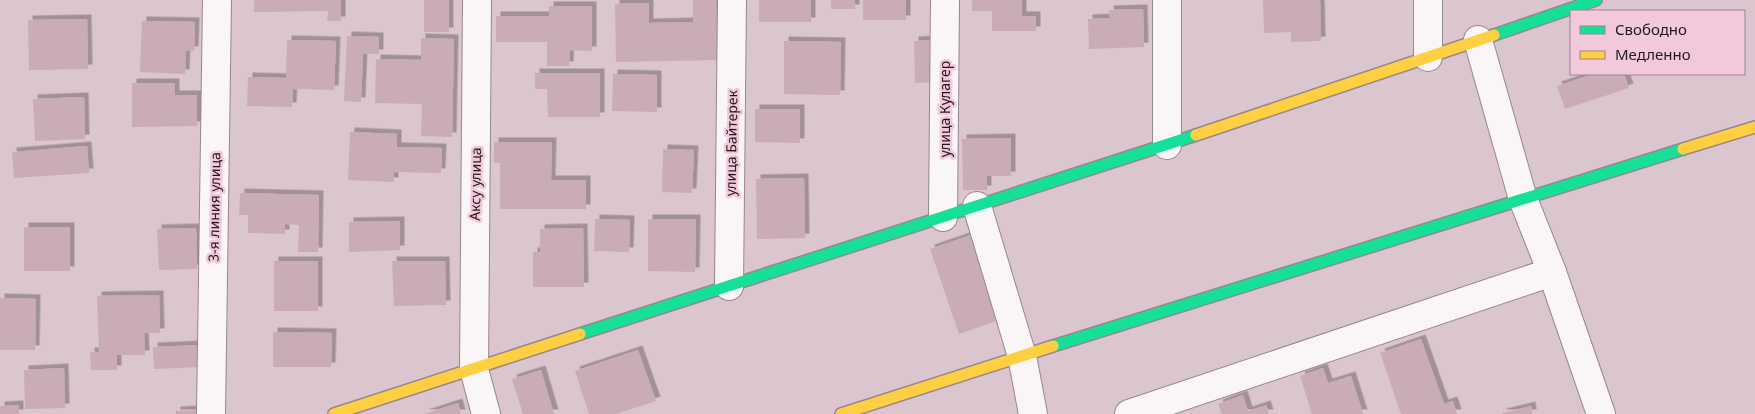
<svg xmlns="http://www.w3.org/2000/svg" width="1755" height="414" font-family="'Noto Sans',sans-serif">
  <defs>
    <filter id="shadow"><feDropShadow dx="4.5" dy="-4.5" stdDeviation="0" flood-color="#0004"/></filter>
  </defs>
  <rect width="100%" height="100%" fill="#dbc5cf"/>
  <!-- building -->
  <g fill="#caacb4" filter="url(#shadow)">
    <path d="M254 0H341V21H327L328 11 254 12Z"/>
    <rect x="424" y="0" width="25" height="32"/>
    <path d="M693 0H716L717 60 616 62 615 4 649 3V23L693 22Z"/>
    <rect x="759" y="0" width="52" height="22"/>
    <rect x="831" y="0" width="24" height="9"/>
    <rect x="863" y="0" width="43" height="20"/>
    <path d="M972 0H1022V16H1036V31H992V11H972Z"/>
    <path d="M1263 0H1320L1321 41 1291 42V32L1264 33Z"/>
    <path d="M549 6H592V51L570 50 569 66H547V42H496V16H549Z"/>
    <path d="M1143 9 1144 47 1089 49 1088 19 1110 18 1109 10Z"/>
    <path d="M87 19 88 69 29 70 28 20Z"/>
    <path d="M142 21 195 22 194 51H186L185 74 140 72Z"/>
    <path d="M347 36 379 37V54H363L361 102 344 101Z"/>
    <path d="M421 38 454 39 452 137 421 136 422 104 375 103 376 59 421 60Z"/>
    <path d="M287 40 336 41 334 90 293 89 292 107 247 106 248 77 286 78Z"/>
    <path d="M931 40 932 82 915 83 914 41Z"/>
    <path d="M784 41 841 42 840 95 784 94Z"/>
    <path d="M535 73H600V117H548L547 89H535Z"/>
    <path d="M613 74 657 75V112L612 111Z"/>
    <path d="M1593 74H1624L1629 88 1565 109 1557 86Z"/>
    <path d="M132 83H175V95H197V126L132 127Z"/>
    <path d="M84 97 85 139 35 141 33 99Z"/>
    <path d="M755 109H800V143L755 142Z"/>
    <path d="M350 132 397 134V147L442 148 441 173 394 172V182L348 180Z"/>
    <path d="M1011 138V176H987V190H963L962 139Z"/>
    <path d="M494 142H552L551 180H586V209H500V163H494Z"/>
    <path d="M87 146 89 173 14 178 12 152Z"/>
    <path d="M663 149 694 150 692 193 662 192Z"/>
    <path d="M804 178 805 238 757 239 756 179Z"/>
    <path d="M240 193 319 195 318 252H298L299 225 285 224V234L248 233V215H239Z"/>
    <path d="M595 219 630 220 629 252 594 251Z"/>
    <path d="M648 219H696L695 272 648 271Z"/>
    <path d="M400 221V250L349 252V222Z"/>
    <rect x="24" y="227" width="46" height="44"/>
    <path d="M196 228 197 269 159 270 157 229Z"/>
    <path d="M583 228 584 287H533V252H540V229Z"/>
    <path d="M974 234 1002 319 959 334 930 249Z"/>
    <rect x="274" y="261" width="44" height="50"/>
    <path d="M392 261H445L446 305 394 306Z"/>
    <path d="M159 295 160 333H144L145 355H117V370H91L90 352H99L97 296Z"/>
    <path d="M0 298 36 299 35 350H0Z"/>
    <path d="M273 332 332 333 331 367H273Z"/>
    <path d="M1421 339 1444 404 1453 401 1457 414H1401L1380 353Z"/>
    <path d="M199 345 201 367 154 369 153 347Z"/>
    <path d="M638 350 656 401 616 414H589L575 371Z"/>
    <path d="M64 368 65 408 25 409 24 370Z"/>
    <path d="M1323 368 1328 383 1351 376 1363 414H1312L1300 376Z"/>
    <path d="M541 370 554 414H523L512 379Z"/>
    <path d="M1243 395 1248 411 1266 405 1269 414H1222L1218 404Z"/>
    <path d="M458 403 461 414H424Z"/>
    <path d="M19 405V414H0V406Z"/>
    <path d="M1531 406 1532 414H1502V413Z"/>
    <path d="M197 410 198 414H176V411Z"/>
  </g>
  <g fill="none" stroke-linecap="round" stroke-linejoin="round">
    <defs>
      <g id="street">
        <path d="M477 0 474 369 486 414"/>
        <path d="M1167 0V145"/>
        <path d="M1478 40 1523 199 1552 272"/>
        <path d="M1428 57V0"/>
        <path d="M977 206 1022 356 1033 414"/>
        <path d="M943 217 945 0"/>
        <path d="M729 286 732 0"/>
        <path d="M211 414 217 0"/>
        <path d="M1129 414 1552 272 1601 414"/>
      </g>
      <g id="fast">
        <path d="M1494 35 1596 0"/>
        <path d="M580 334 1196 135"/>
        <path d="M1053 346 1683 149"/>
      </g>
      <g id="slow">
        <path d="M1196 135 1494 35"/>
        <path d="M1683 149 1755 127"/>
        <path d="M334 414 580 334"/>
        <path d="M841 414 1053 346"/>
      </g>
    </defs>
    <!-- street casing -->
    <use href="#street" stroke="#97878f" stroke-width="30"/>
    <!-- fast casing -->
    <use href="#fast" stroke="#97878f" stroke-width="14"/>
    <!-- slow casing -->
    <use href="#slow" stroke="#97878f" stroke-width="14"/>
    <!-- street -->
    <use href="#street" stroke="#faf6f8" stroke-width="28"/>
    <!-- fast -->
    <use href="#fast" stroke="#16e098" stroke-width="11"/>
    <!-- slow -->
    <use href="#slow" stroke="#ffcf43" stroke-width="11"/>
  </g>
  <g text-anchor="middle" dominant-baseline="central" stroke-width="5" stroke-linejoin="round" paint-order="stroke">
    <!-- street labels -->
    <g font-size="14" fill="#25171d" stroke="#f1c9db">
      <text transform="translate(944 109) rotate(-90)">улица Кулагер</text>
      <text transform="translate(731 143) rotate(-89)">улица Байтерек</text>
      <text transform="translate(475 184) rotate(-89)">Аксу улица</text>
      <text transform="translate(214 207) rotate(-89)">3-я линия улица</text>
    </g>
  </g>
  <!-- legend -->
  <rect x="1570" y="10" width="175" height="65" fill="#f1c9db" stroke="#9f828f"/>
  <rect x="1580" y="26" width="25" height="8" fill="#16e098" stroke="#9f828f"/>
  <text x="1615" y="35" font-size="15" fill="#25171d">Свободно</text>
  <rect x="1580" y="51" width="25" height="8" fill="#ffcf43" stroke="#9f828f"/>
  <text x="1615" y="60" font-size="15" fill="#25171d">Медленно</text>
</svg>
